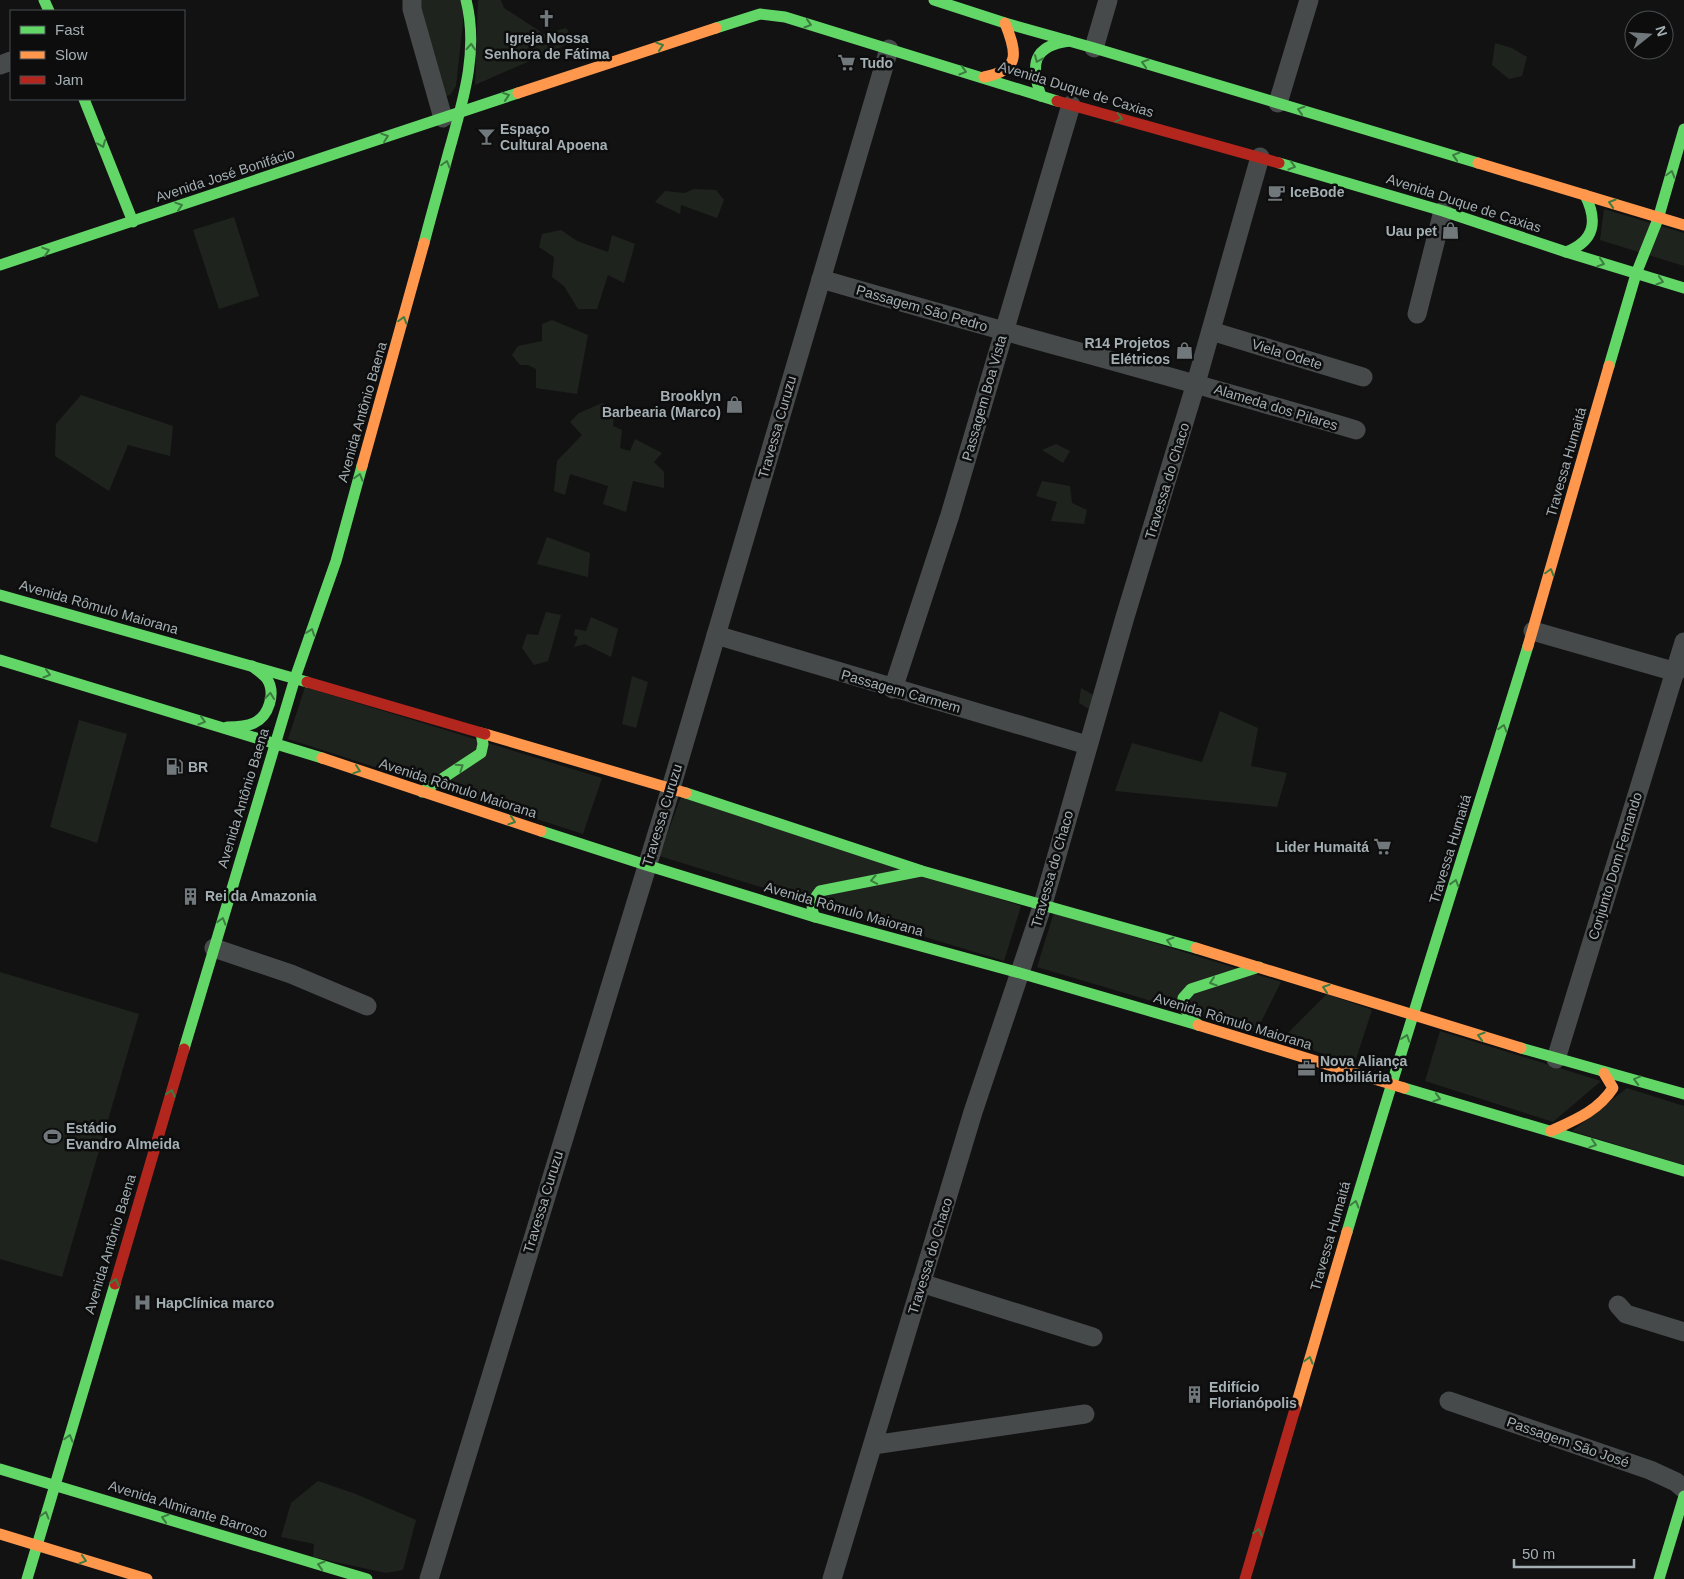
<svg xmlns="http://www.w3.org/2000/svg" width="1684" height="1579" font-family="Helvetica,sans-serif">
  <rect width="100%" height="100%" fill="#121213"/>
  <!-- green -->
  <g fill="#1f231d">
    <path d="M416 0H460L464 12 456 86 450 95 440 98Z"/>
    <path d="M478 0H501L504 8 544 34 566 28 575 41 475 85Z"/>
    <path d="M1495 43 1512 48 1527 57 1522 76 1509 79 1492 65Z"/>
    <path d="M694 189 716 190 724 200 717 218 681 205 680 214 655 202 665 191 685 193Z"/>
    <path d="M1604 209 1684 233V266L1600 240Z"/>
    <path d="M234 217 259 296 219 309 193 230Z"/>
    <path d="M561 230 577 241 608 252 612 235 635 244 624 283 608 275 597 309H578L564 286 552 277 554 257 539 247 542 234Z"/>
    <path d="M552 320 588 335 577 394 536 388V369L528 365H520L512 355 518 346 542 341V324Z"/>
    <path d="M81 395 173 426 170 456 128 445 109 491 55 456 56 424Z"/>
    <path d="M602 403 615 410 613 426 622 430 620 448 630 451 635 439 662 453 654 462 664 472V488L633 481 626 512 603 504 608 486 570 474 565 495 554 491 557 461 582 435 570 422 579 413Z"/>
    <path d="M1056 444 1070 451 1063 463 1042 450Z"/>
    <path d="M1042 481 1070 486 1072 503 1087 510 1084 524 1051 521 1057 502 1036 496Z"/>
    <path d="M547 537 590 553 588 577 537 564Z"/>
    <path d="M546 612 561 615 548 661 534 665 522 648 527 634 538 635Z"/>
    <path d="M591 617 618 629 611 657 585 644 574 647 578 637 574 635 575 629 586 631Z"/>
    <path d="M632 676 648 682 636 728 622 724Z"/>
    <path d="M305 687 602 778 583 834 288 739Z"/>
    <path d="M1081 688 1097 697 1092 711 1079 703Z"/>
    <path d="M1220 711 1258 728 1251 766 1287 773 1277 807 1115 791 1132 743 1202 762Z"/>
    <path d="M79 720 127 734 97 843 50 827Z"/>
    <path d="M681 797 1021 906 1004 961 659 856Z"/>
    <path d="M1054 912 1281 982 1256 1032 1037 967Z"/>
    <path d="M0 972 139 1014 62 1277 0 1259Z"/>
    <path d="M1327 994 1372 1010 1354 1065 1282 1039Z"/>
    <path d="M1440 1031 1601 1081 1553 1122 1425 1081Z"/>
    <path d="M1627 1088 1684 1106V1165L1572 1131Z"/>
    <path d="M318 1481 356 1494 416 1520 403 1570 386 1573 313 1557 314 1544 281 1537 291 1503Z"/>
  </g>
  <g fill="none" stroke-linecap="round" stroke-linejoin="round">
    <!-- street -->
    <g stroke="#474a4b" stroke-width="19">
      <path d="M412 0V9L443 118"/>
      <path d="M1094 48 1108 0"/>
      <path d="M0 65 11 61"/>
      <path d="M1278 103 1309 0"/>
      <path d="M821 279C999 331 1179 378 1356 430"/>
      <path d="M1417 314 1443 211"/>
      <path d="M1211 331 1363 377"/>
      <path d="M1533 631 1676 672"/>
      <path d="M716 635 1087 745"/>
      <path d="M893 689 950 515 1071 105"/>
      <path d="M214 948 291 974 367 1006"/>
      <path d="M1556 1059 1684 642"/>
      <path d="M921 1283 1093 1337"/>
      <path d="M1618 1305 1626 1314 1684 1332"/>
      <path d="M1449 1401 1650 1470 1676 1482 1684 1489"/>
      <path d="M873 1445 1085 1414"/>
      <path d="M429 1579 671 788 889 49"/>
      <path d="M832 1579 973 1112 1043 904 1125 617 1196 383 1260 157"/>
    </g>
    <!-- fast -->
    <g stroke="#63d668" stroke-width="11">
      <path d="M44 0 49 11"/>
      <path d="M934 0 1005 23 1094 48 1478 163"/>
      <path d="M716 28 760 14 785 17 1057 101"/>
      <path d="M1041 96C1030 64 1033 46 1069 41"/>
      <path d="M84 99 133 222"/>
      <path d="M1279 163 1443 211 1566 252 1684 288"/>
      <path d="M424 243C432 212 441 181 449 151 463 101 479 51 466 0"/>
      <path d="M1566 252C1595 241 1598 221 1585 195"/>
      <path d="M0 265 518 93"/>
      <path d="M1609 366 1636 274 1658 219 1684 129"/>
      <path d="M0 595 307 682"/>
      <path d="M0 660 322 758"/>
      <path d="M227 727C236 727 246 727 254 723 269 716 276 693 267 679 263 674 257 670 252 666"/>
      <path d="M422 792 481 753 483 744 481 733"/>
      <path d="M686 793 922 871 1196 948"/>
      <path d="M541 831 646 865 815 917 1020 973 1198 1025"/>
      <path d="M815 917C809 906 813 900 820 891L921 871"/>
      <path d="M1198 1025 1183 1007V998L1191 989 1259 967"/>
      <path d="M1521 1048 1684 1094"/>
      <path d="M184 1049 295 678 336 561 362 466"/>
      <path d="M1404 1088 1684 1171"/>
      <path d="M1347 1232C1405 1036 1468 841 1528 646"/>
      <path d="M0 1469 367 1579"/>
      <path d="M27 1579 115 1284"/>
      <path d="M1659 1579 1684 1496"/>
    </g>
    <!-- slow -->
    <g stroke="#ff974d" stroke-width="11">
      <path d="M984 77C1021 70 1017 53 1005 23"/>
      <path d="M518 93 716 28"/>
      <path d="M1478 163 1684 225"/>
      <path d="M362 466 424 243"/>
      <path d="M1528 646 1609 366"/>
      <path d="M485 734 686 793"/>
      <path d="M322 758 541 831"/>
      <path d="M1196 948 1521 1048"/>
      <path d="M1198 1025 1404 1088"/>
      <path d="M1551 1131C1575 1120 1598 1111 1613 1088L1604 1073"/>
      <path d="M1295 1409 1347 1232"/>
      <path d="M0 1534 147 1579"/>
    </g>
    <!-- jam -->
    <g stroke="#b3261e" stroke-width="11">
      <path d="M1057 101 1279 163"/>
      <path d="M307 682 485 734"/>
      <path d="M115 1284 184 1049"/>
      <path d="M1245 1579 1295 1409"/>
    </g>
  </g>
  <!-- one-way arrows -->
  <defs><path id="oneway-chevron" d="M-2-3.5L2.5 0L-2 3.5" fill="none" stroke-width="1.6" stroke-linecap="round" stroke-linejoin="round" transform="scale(1.25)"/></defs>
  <g stroke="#3c7c40">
    <use href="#oneway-chevron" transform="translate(808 24) rotate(17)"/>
    <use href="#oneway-chevron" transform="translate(660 46) rotate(-18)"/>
    <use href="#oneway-chevron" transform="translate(471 47) rotate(-86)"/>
    <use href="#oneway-chevron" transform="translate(1038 59) rotate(113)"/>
    <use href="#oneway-chevron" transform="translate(1145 63) rotate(-163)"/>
    <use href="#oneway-chevron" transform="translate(963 71) rotate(17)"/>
    <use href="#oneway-chevron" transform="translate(506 96) rotate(-18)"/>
    <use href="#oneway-chevron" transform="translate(1301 110) rotate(-163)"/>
    <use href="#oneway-chevron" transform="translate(1119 118) rotate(15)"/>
    <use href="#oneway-chevron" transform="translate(385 137) rotate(-19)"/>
    <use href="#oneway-chevron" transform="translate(102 144) rotate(68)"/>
    <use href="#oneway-chevron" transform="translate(1456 156) rotate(-163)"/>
    <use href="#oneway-chevron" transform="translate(446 164) rotate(-74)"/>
    <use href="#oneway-chevron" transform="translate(1292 166) rotate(16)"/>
    <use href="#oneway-chevron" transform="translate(1671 174) rotate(-74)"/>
    <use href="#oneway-chevron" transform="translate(1612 203) rotate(-163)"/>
    <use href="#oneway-chevron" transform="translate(179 206) rotate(-18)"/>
    <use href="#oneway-chevron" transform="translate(46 251) rotate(-18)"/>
    <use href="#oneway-chevron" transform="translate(1601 263) rotate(18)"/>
    <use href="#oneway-chevron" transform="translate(1660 281) rotate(17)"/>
    <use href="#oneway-chevron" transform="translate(403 320) rotate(-74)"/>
    <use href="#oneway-chevron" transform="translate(359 477) rotate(-74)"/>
    <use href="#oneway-chevron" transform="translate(1550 572) rotate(-74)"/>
    <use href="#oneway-chevron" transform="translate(311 632) rotate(-71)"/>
    <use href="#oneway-chevron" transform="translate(47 674) rotate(17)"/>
    <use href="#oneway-chevron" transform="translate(270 696) rotate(-84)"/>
    <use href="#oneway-chevron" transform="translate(202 721) rotate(17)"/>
    <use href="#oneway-chevron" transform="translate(1503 728) rotate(-73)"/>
    <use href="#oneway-chevron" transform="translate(460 767) rotate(-33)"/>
    <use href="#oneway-chevron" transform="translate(357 770) rotate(18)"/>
    <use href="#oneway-chevron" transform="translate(512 821) rotate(18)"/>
    <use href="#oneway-chevron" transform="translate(874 880) rotate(169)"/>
    <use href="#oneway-chevron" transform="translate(1455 883) rotate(-73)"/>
    <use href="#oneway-chevron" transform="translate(222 921) rotate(-73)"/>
    <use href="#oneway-chevron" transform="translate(1170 941) rotate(-164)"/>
    <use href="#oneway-chevron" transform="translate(1213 982) rotate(162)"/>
    <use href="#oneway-chevron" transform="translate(1326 988) rotate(-162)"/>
    <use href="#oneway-chevron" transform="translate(1481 1036) rotate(-163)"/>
    <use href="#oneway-chevron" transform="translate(1406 1038) rotate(-71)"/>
    <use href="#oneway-chevron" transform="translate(1637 1080) rotate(-165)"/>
    <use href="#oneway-chevron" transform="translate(171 1093) rotate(-73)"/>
    <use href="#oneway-chevron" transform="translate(1437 1098) rotate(17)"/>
    <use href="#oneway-chevron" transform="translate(1593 1144) rotate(18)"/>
    <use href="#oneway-chevron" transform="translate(1355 1204) rotate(-74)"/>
    <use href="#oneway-chevron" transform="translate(115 1282) rotate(-73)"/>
    <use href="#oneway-chevron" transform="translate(1309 1360) rotate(-74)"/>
    <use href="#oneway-chevron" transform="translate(69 1438) rotate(-74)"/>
    <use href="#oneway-chevron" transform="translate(45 1515) rotate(-74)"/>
    <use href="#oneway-chevron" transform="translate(165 1518) rotate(-163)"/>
    <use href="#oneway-chevron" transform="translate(1258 1532) rotate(-74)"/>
    <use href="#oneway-chevron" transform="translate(83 1560) rotate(17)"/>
    <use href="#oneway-chevron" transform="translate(321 1565) rotate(-163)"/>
  </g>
  <!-- icons -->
  <defs>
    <symbol id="church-bare" viewBox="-9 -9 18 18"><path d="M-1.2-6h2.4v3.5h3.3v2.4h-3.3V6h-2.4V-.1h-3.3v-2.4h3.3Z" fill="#71787b" stroke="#0d0d0e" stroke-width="2.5" paint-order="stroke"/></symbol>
    <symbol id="supermarket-bare" viewBox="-9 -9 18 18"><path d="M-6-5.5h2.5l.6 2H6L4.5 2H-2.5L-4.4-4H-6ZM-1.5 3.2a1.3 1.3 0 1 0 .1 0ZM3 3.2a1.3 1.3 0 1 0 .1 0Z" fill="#71787b" stroke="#0d0d0e" stroke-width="2.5" paint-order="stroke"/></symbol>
    <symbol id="bar-bare" viewBox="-9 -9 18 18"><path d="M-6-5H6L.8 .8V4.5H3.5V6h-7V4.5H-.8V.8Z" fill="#71787b" stroke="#0d0d0e" stroke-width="2.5" paint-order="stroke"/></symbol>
    <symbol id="cafe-bare" viewBox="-9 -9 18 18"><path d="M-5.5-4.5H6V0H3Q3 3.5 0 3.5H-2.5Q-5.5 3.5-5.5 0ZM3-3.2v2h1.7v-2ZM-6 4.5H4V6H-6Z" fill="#71787b" stroke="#0d0d0e" stroke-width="2.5" paint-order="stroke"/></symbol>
    <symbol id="shop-bare" viewBox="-9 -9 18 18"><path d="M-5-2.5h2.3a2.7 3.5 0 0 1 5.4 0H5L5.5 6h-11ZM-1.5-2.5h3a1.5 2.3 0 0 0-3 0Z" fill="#71787b" stroke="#0d0d0e" stroke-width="2.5" paint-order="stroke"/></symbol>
    <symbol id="fuel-bare" viewBox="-9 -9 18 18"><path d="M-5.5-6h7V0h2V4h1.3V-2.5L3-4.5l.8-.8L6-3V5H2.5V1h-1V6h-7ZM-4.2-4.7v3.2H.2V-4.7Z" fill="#71787b" stroke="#0d0d0e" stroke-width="2.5" paint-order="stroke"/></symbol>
    <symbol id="building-bare" viewBox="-9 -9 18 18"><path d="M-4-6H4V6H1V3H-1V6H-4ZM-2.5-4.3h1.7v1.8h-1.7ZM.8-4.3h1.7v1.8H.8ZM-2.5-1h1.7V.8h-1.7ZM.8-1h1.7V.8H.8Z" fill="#71787b" stroke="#0d0d0e" stroke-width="2.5" paint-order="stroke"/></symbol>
    <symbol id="office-bare" viewBox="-9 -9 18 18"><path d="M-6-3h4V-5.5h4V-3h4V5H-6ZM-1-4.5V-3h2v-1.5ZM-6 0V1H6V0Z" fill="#71787b" stroke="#0d0d0e" stroke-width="2.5" paint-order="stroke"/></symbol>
    <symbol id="stadium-bare" viewBox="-9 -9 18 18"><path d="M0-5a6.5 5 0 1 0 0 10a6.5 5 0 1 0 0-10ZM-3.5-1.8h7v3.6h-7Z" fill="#71787b" stroke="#0d0d0e" stroke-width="2.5" paint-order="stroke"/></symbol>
    <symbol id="hospital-bare" viewBox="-9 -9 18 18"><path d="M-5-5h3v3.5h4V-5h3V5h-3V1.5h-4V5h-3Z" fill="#71787b" stroke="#0d0d0e" stroke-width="2.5" paint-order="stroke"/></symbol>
  </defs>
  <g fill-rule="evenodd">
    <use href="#church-bare" x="534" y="6" width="25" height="25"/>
    <use href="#supermarket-bare" x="834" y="50" width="25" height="25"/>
    <use href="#bar-bare" x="474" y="124" width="25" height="25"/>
    <use href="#cafe-bare" x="1264" y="180" width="25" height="25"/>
    <use href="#shop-bare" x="1438" y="218" width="25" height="25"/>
    <use href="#shop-bare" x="1172" y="338" width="25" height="25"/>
    <use href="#shop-bare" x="722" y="392" width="25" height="25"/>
    <use href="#fuel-bare" x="162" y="754" width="25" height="25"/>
    <use href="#supermarket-bare" x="1370" y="834" width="25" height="25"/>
    <use href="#building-bare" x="178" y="884" width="25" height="25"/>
    <use href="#office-bare" x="1294" y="1056" width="25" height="25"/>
    <use href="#stadium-bare" x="40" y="1124" width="25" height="25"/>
    <use href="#hospital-bare" x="130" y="1290" width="25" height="25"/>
    <use href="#building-bare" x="1182" y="1382" width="25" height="25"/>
  </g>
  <g text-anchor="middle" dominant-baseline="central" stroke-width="5" stroke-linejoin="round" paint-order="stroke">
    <!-- poi labels -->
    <g font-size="14" font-weight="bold" fill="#a4afb3" stroke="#0d0d0e" text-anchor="start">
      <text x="547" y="38" text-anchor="middle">Igreja Nossa<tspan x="547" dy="16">Senhora de Fátima</tspan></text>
      <text x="860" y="63">Tudo</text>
      <text x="500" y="129">Espaço<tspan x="500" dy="16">Cultural Apoena</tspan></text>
      <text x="1290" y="192">IceBode</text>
      <text x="1437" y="231" text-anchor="end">Uau pet</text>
      <text x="1170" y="343" text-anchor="end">R14 Projetos<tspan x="1170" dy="16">Elétricos</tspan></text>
      <text x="721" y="396" text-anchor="end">Brooklyn<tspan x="721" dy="16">Barbearia (Marco)</tspan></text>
      <text x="188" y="767">BR</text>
      <text x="1369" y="847" text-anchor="end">Lider Humaitá</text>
      <text x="205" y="896">Rei da Amazonia</text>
      <text x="1320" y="1061">Nova Aliança<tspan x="1320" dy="16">Imobiliária</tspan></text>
      <text x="66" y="1128">Estádio<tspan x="66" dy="16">Evandro Almeida</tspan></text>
      <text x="156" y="1303">HapClínica marco</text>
      <text x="1209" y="1387">Edifício<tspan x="1209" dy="16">Florianópolis</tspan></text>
    </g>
    <!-- street labels -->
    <g font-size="14" fill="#a4afb3" stroke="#0d0d0e">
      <text transform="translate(1076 89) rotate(17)">Avenida Duque de Caxias</text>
      <text transform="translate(225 175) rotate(-18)">Avenida José Bonifácio</text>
      <text transform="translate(1464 203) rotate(18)">Avenida Duque de Caxias</text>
      <text transform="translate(922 308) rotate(16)">Passagem São Pedro</text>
      <text transform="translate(1287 354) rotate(17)">Viela Odete</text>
      <text transform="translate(984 398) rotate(-74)">Passagem Boa Vista</text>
      <text transform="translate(1276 407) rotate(17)">Alameda dos Pilares</text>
      <text transform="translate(362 412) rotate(-74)">Avenida Antônio Baena</text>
      <text transform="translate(777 427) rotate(-74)">Travessa Curuzu</text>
      <text transform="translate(1566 462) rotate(-74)">Travessa Humaitá</text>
      <text transform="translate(1167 481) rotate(-73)">Travessa do Chaco</text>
      <text transform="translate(99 607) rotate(16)">Avenida Rômulo Maiorana</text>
      <text transform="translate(901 691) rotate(16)">Passagem Carmem</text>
      <text transform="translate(458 788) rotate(18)">Avenida Rômulo Maiorana</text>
      <text transform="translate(243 798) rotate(-73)">Avenida Antônio Baena</text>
      <text transform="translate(662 815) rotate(-73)">Travessa Curuzu</text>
      <text transform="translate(1450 849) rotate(-73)">Travessa Humaitá</text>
      <text transform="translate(1615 866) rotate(-73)">Conjunto Dom Fernando</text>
      <text transform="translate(1052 869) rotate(-74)">Travessa do Chaco</text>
      <text transform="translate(844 909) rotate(16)">Avenida Rômulo Maiorana</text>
      <text transform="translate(1233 1021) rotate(17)">Avenida Rômulo Maiorana</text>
      <text transform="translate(543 1202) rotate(-73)">Travessa Curuzu</text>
      <text transform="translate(1330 1236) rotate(-74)">Travessa Humaitá</text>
      <text transform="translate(110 1244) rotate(-73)">Avenida Antônio Baena</text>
      <text transform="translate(930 1256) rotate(-73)">Travessa do Chaco</text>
      <text transform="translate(1568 1442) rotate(19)">Passagem São José</text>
      <text transform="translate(188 1509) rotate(17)">Avenida Almirante Barroso</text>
    </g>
  </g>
  <!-- legend -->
  <rect x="10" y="10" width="175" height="90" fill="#0d0d0e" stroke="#494e50"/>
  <rect x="20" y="26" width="25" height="8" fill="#63d668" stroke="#494e50"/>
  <text x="55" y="35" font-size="15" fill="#a4afb3">Fast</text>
  <rect x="20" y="51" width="25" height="8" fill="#ff974d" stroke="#494e50"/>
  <text x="55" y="60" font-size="15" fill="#a4afb3">Slow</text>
  <rect x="20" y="76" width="25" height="8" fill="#b3261e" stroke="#494e50"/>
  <text x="55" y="85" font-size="15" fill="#a4afb3">Jam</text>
  <!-- north arrow -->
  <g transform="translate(1649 35) rotate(73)"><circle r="24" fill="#0d0d0e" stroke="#494e50"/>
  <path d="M0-4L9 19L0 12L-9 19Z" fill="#71787b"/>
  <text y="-8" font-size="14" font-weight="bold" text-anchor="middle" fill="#a4afb3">N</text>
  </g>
  <!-- scale -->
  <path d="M1514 1559v8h120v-8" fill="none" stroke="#a4afb3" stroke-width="2.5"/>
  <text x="1522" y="1559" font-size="15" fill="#a4afb3" stroke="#0d0d0e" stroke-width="4" paint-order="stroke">50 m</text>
</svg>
